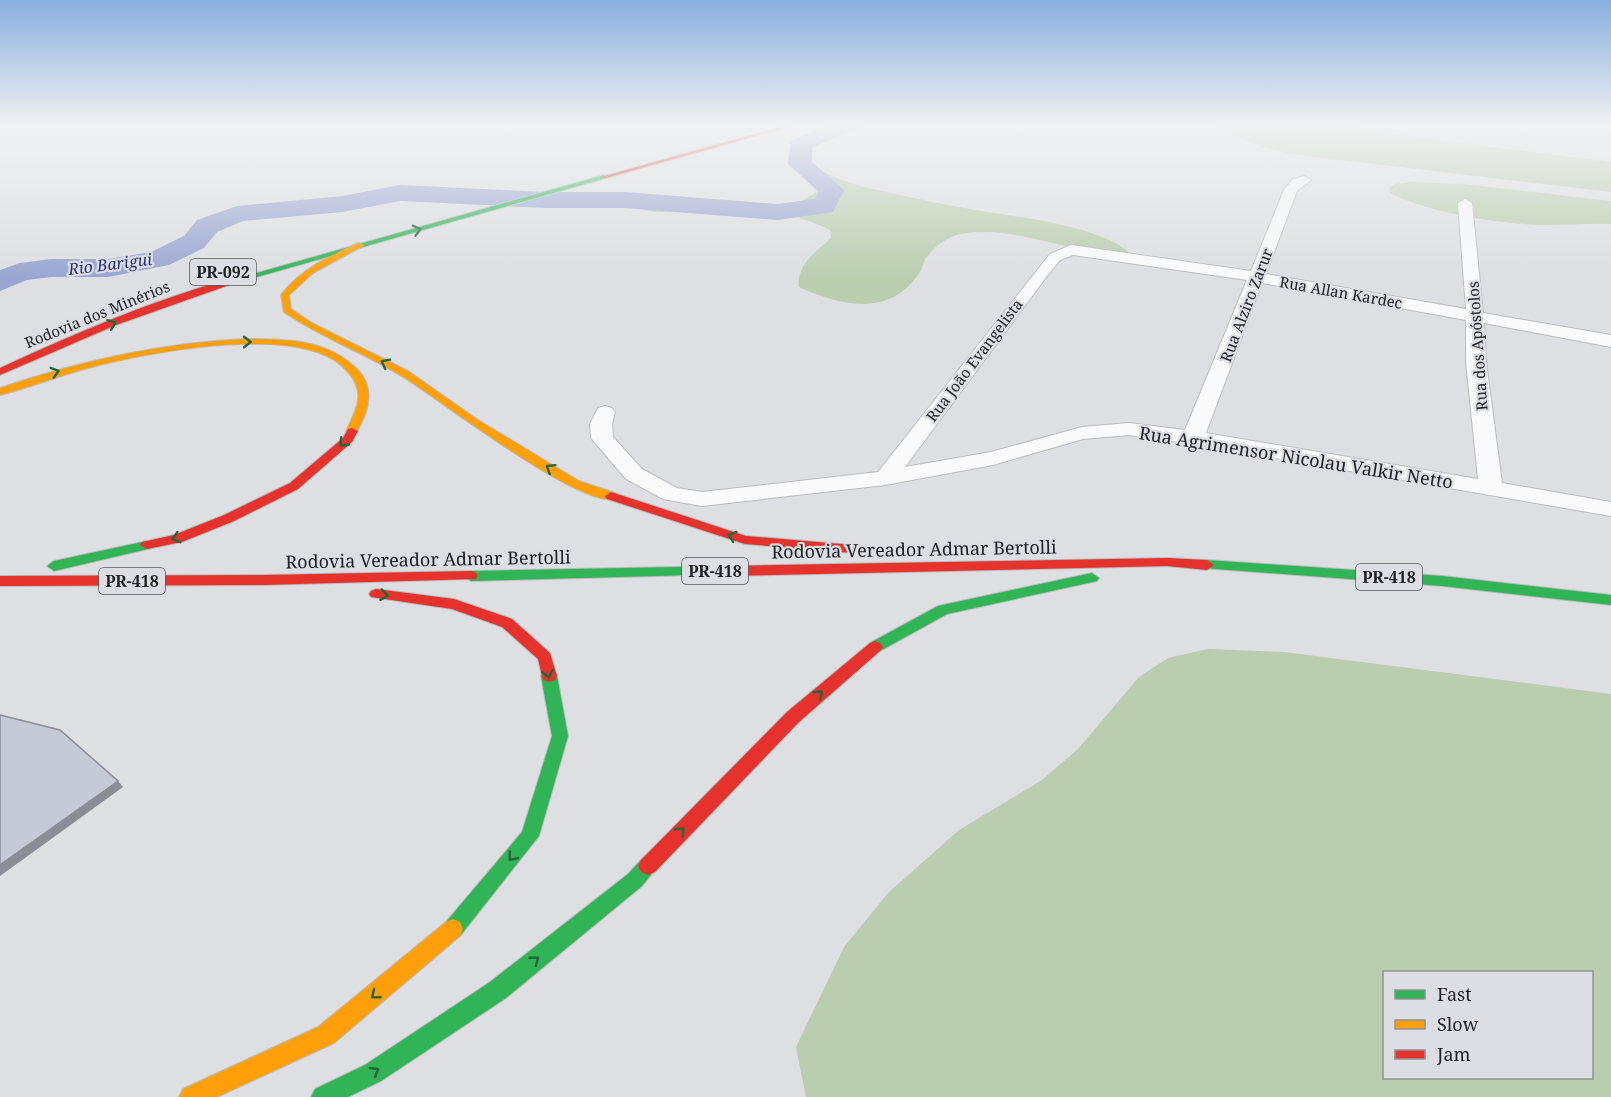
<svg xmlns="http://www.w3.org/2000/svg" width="1611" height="1097" font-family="'Noto Serif',serif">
  <rect width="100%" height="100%" fill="#dddfe2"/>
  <!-- green -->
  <g fill="#bacdaf" fill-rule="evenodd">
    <path d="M1210 124H1357L1368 130 1388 134 1611 162V192L1291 154 1259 146Z"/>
    <path d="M794 159 842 180 864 187C901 195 938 204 976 210 1021 218 1093 224 1129 252 1114 257 1096 252 1080 249 1044 242 1004 228 967 233 950 235 936 244 926 258 923 263 922 270 918 275 888 317 841 306 799 287 796 265 816 252 831 238L830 230C774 201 715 212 654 212L644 210 637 204 641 198 754 209 798 203 823 188 793 162Z"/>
    <path d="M1410 182 1463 184 1611 201V224C1588 223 1565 225 1542 225 1496 223 1432 214 1390 193L1389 188 1395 184Z"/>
    <path d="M274 209 214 233 183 254 156 264 121 270 34 277 1 283 26 271 110 267 153 259 204 225 235 214Z"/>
    <path d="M1208 649 1284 652 1611 694V1097H806L796 1047 844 947 888 893 959 830 1042 780 1078 749 1139 677 1168 658ZM1384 972H1592V1078H1384Z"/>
  </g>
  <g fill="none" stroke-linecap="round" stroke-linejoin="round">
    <!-- river -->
    <path fill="#9aa6d1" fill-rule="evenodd" d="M830 124H867L864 128 844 133 812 148V162L844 190 833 212 778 220 625 208H544L400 201 342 212 242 221 217 232 204 248 169 265 108 277H51L27 280 0 291V270L20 263 51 259H108L151 252 184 236 197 220 237 206 342 196 400 185 544 192H625L778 204 815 199 819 192 788 164 790 145 793 140Z"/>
    <defs>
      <path id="street" d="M1305 176 1311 180 1297 191 1266 274 1466 309 1458 203 1465 199 1472 203 1483 313 1611 335V347L1484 323 1486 362 1502 483 1611 502V516L1193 444 1129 435 1083 439 993 465 885 485 702 506 663 499 626 479 591 438 590 424 598 408 605 406 612 408 615 412 612 424 613 437 642 469 677 488 702 492 878 472 1050 254 1071 245 1251 271 1284 190 1293 179ZM1073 255 1247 280 1185 430 1129 423 1082 427 991 452 905 467 1047 276 1060 260ZM1262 283 1466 320V362L1478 479 1206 433Z"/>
      <g id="fast">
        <path d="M604 175 606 178 232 284 225 282Z"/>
        <path d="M147 541 154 545 152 548 54 571 47 566 54 561Z"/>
        <path d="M1207 560 1442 576 1611 595V605L1442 586 1202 568 1200 565 1202 562Z"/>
        <path d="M727 566 734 571 732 574 471 581 464 576 471 571Z"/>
        <path d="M1092 573 1099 578 1097 581 947 614 880 651H870L867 647 870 643 938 606Z"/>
        <path d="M549 670 555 672 557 676 568 736 539 836 460 936 453 939 446 936 443 929 446 922 522 832 552 736 541 676 543 672Z"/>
        <path d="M648 857 655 860 658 866 642 886 506 998 381 1081 348 1097H311L315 1089 365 1065 490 982 628 874 641 860Z"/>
      </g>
      <g id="slow">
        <path d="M358 243 365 245 313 273 289 295 291 309 312 323 408 371 478 420 579 481 615 493 617 496 615 499C579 508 437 397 400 375 362 352 320 337 284 312L281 295C301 269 329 256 358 243Z"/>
        <path d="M245 339C286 339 328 339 358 370 376 389 368 413 356 433L352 434 346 431C359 405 367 389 342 366 296 324 149 352 92 367 61 375 31 387 0 395V388C80 361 160 343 245 339Z"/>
        <path d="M453 919 460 922 463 929 460 936 334 1043 217 1097H179L183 1089 318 1027 446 922Z"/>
      </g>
      <g id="jam">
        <path d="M790 124H799L606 178 601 177Z"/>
        <path d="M229 279 232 280V284L116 325 0 375V368C74 334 150 301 229 279Z"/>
        <path d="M352 428 358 431 352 442 298 489 234 521 182 542 147 549 140 545 142 542 174 535 224 515 290 483 343 438 348 429Z"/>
        <path d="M611 492 746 536 853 545 860 549 853 553 745 544 607 499 605 496Z"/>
        <path d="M1167 558 1207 560 1214 565 1207 570 1167 566 727 576 720 571 727 566Z"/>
        <path d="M471 571 476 573 478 576 476 579 264 585 0 586V576L264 575Z"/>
        <path d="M376 589 454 599 512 619 550 653 557 676 555 680 549 682 543 680 538 659 502 627 452 609 371 597 369 594 371 591Z"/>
        <path d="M875 641 880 643 883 647 880 651 799 722 655 872 648 875 641 872 638 866 641 860 787 712 870 643Z"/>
      </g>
    </defs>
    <!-- street casing -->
    <use href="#street" stroke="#bbbcbf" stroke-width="2"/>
    <!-- fast casing -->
    <use href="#fast" stroke="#babbbc" stroke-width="2"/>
    <!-- slow casing -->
    <use href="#slow" stroke="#babbbc" stroke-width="2"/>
    <!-- jam casing -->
    <use href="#jam" stroke="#babbbc" stroke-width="2"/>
    <!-- street -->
    <use href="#street" fill="#fafafb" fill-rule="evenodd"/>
    <!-- fast -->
    <use href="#fast" fill="#30b455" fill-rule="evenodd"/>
    <!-- slow -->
    <use href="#slow" fill="#ff9f0a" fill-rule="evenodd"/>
    <!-- jam -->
    <use href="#jam" fill="#e5322d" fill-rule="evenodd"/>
  </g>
  <!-- shaded-wall -->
  <path fill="#8b8d96" d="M118 781 123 787 0 876V865Z"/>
  <!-- building -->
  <path fill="#c6cad7" stroke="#8b8d96" stroke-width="1.5" d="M0 715 60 730 118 781 0 865Z"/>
  <!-- one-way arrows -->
  <defs><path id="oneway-chevron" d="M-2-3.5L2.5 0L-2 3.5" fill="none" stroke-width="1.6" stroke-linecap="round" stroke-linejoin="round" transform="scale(1.5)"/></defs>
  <g stroke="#28643a">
    <use href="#oneway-chevron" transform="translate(417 230) rotate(-15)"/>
    <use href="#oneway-chevron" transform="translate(112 324) rotate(-21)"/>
    <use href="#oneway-chevron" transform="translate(247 342)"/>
    <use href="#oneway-chevron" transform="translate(385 363) rotate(-153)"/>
    <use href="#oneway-chevron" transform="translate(55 372) rotate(-16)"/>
    <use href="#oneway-chevron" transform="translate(343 443) rotate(134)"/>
    <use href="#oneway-chevron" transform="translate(550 468) rotate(-148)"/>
    <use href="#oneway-chevron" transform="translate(732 536) rotate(-162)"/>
    <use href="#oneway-chevron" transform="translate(176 538) rotate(163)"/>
    <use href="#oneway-chevron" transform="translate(384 595) rotate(7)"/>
    <use href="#oneway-chevron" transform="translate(548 674) rotate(79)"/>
    <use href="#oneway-chevron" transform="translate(819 694) rotate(-42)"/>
    <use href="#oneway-chevron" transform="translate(681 831) rotate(-46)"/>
    <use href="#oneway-chevron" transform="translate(512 857) rotate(130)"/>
    <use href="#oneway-chevron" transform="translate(535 960) rotate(-39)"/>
    <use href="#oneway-chevron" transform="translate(375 995) rotate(141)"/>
    <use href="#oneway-chevron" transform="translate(375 1071) rotate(-31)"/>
  </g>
  <!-- sky -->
  <linearGradient id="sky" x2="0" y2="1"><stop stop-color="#89aedf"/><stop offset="0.45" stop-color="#f0f1f2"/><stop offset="1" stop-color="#f0f1f2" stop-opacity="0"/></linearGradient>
  <rect width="1611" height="278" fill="url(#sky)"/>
  <g text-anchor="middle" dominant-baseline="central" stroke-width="4.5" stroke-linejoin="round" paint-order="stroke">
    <!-- far-street labels -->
    <g font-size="15" fill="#212224" stroke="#dcdee3">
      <text transform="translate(1341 292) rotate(10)">Rua Allan Kardec</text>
      <text transform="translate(1246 305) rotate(-69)">Rua Alziro Zarur</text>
      <text transform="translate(97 314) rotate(-22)">Rodovia dos Minérios</text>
      <text transform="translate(1477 346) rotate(-94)">Rua dos Apóstolos</text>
      <text transform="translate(974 360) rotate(-53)">Rua João Evangelista</text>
    </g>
    <!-- far-water labels -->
    <g font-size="16" font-style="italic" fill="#243078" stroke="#dcdee3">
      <text transform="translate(110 264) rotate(-7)">Rio Barigui</text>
    </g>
    <!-- shield labels -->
    <g fill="#dcdee3" stroke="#595a5d" stroke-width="1.5">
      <rect x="190" y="259" width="66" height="26" rx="4.5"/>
      <rect x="682" y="558" width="66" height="26" rx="4.5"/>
      <rect x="1356" y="564" width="66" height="26" rx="4.5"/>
      <rect x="99" y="568" width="66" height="26" rx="4.5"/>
    </g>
    <g font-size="16" font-weight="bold" fill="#212224">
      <text x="223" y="272">PR-092</text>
      <text x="715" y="571">PR-418</text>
      <text x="1389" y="577">PR-418</text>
      <text x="132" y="581">PR-418</text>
    </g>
    <!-- street labels -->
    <g font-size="18" fill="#212224" stroke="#dcdee3">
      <text transform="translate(1296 457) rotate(9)">Rua Agrimensor Nicolau Valkir Netto</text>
      <text transform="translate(914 549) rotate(-1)">Rodovia Vereador Admar Bertolli</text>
      <text transform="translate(428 559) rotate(-1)">Rodovia Vereador Admar Bertolli</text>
    </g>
  </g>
  <!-- legend -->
  <rect x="1383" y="971" width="210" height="108" fill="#dcdee3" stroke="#919397" stroke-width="1.5"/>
  <rect x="1395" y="990" width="30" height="9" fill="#30b455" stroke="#919397" stroke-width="1.5"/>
  <text x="1437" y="1001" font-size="18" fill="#212224">Fast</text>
  <rect x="1395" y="1020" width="30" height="9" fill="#ff9f0a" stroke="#919397" stroke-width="1.5"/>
  <text x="1437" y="1031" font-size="18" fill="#212224">Slow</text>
  <rect x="1395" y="1050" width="30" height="9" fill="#e5322d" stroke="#919397" stroke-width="1.5"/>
  <text x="1437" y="1061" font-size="18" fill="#212224">Jam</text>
</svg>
